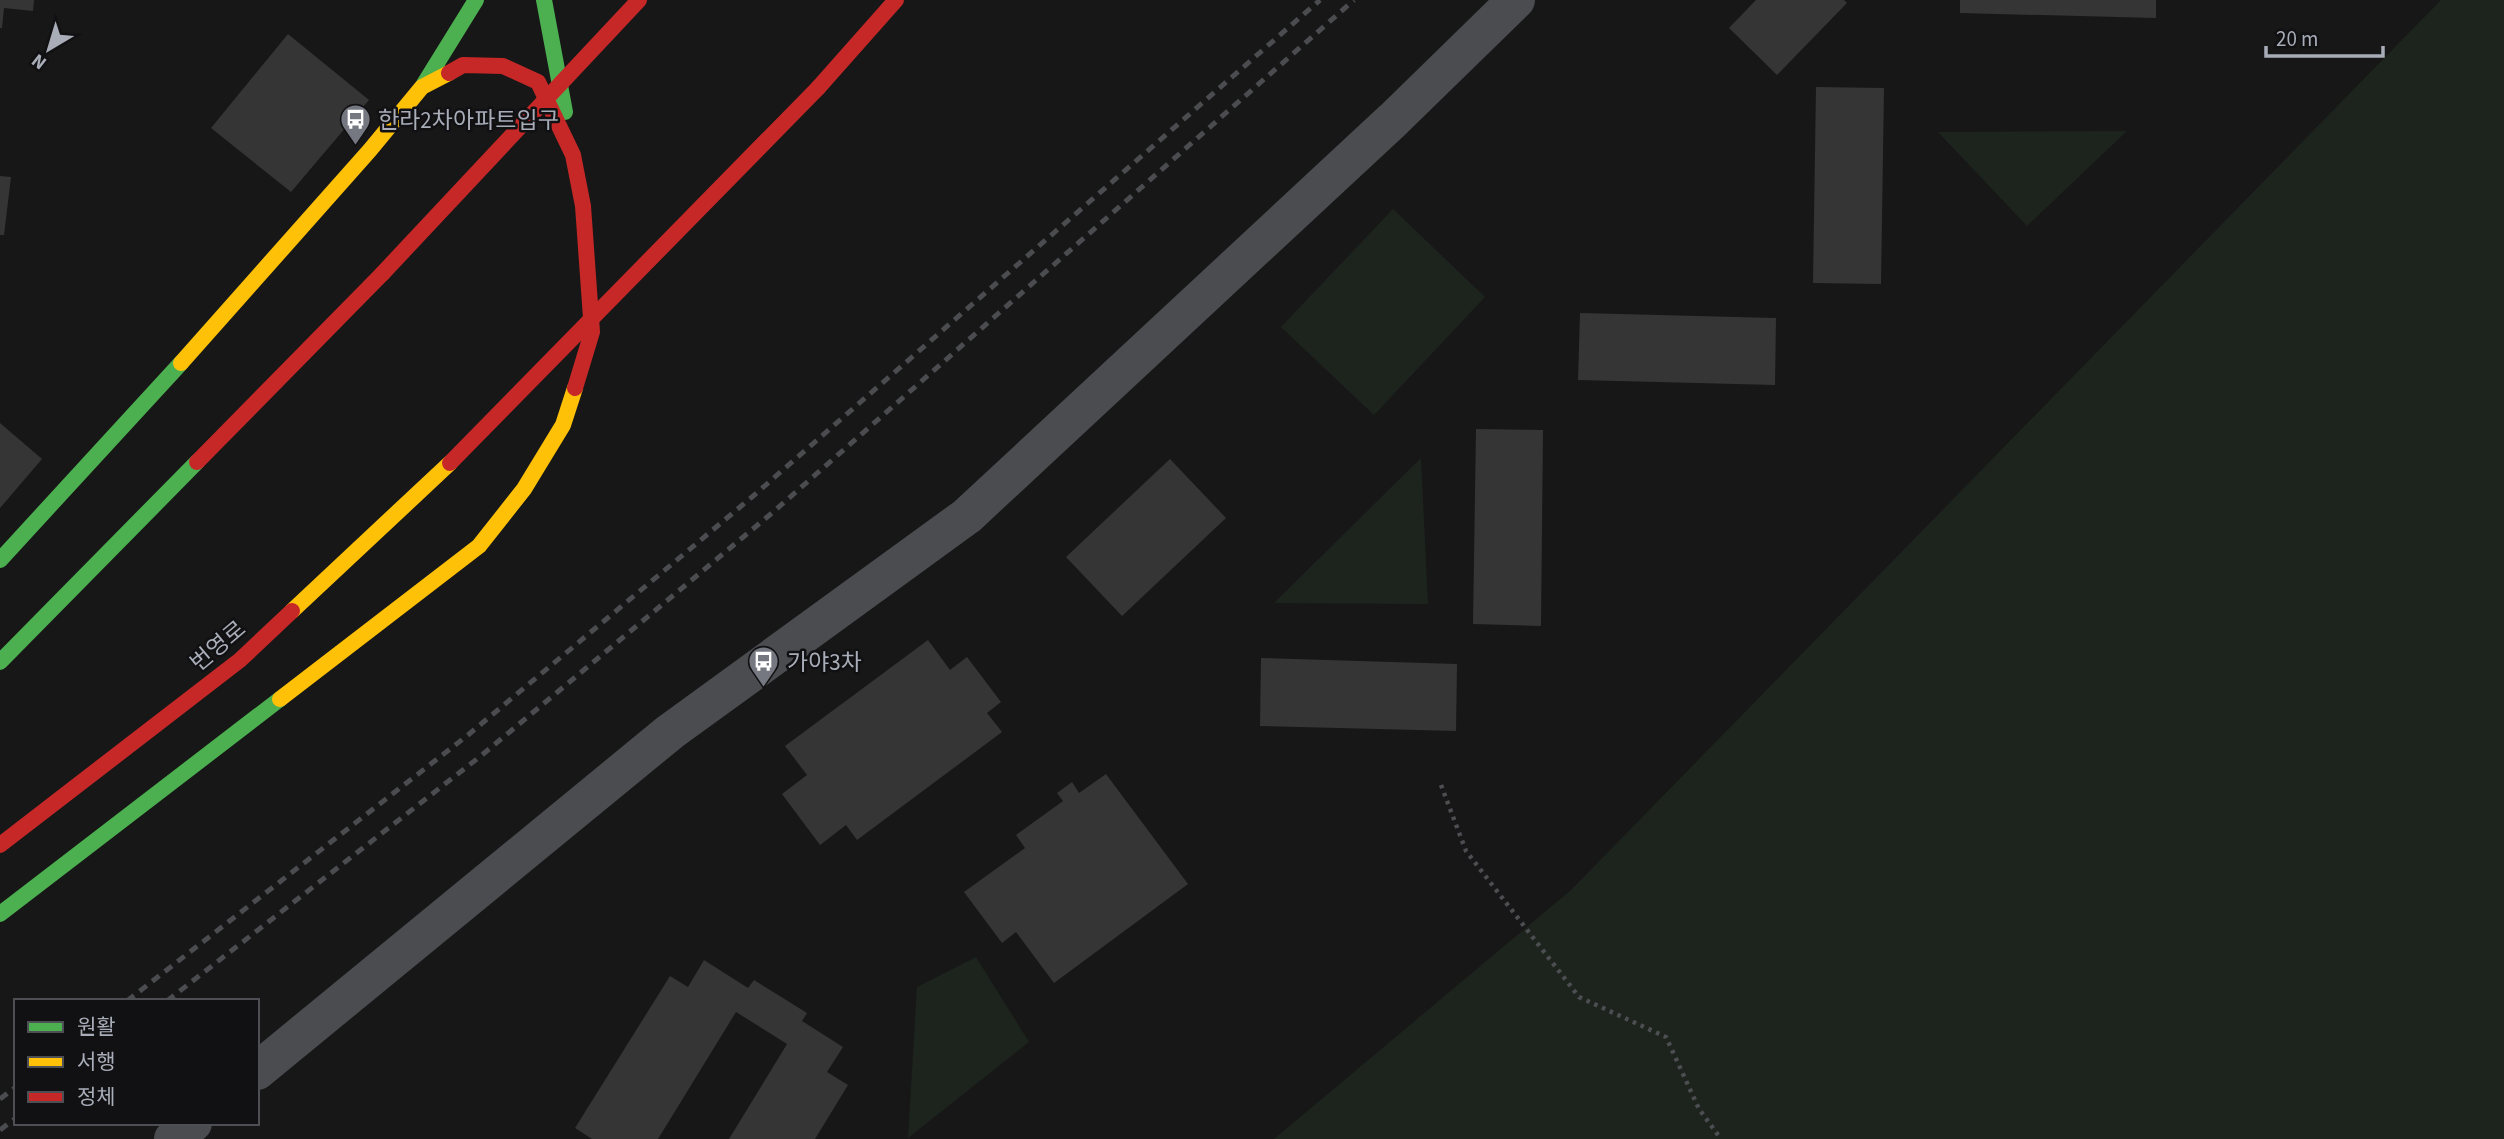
<svg xmlns="http://www.w3.org/2000/svg" width="2504" height="1139" font-family="'Source Sans 3','Noto Sans KR',sans-serif">
  <rect width="100%" height="100%" fill="#171717"/>
  <!-- green -->
  <g fill="#1d241e">
    <path d="M2441 0H2504V1139H1274L1571 890Z"/>
    <path d="M2127 131 2027 226 1938 132Z"/>
    <path d="M1393 209 1485 297 1374 415 1281 327Z"/>
    <path d="M1421 458 1428 604 1274 603Z"/>
    <path d="M976 957 1029 1042 908 1138 917 987Z"/>
  </g>
  <!-- building -->
  <g fill="#353536">
    <path d="M0 0H34L33 11 4 8 2 28H0Z"/>
    <path d="M1756 0H1844L1847 3 1777 75 1729 28Z"/>
    <path d="M1960 0H2156V18L1960 13Z"/>
    <path d="M288 34 369 100 291 192 211 128Z"/>
    <path d="M1816 87 1884 88 1881 284 1813 283Z"/>
    <path d="M0 176 11 177 4 235H0Z"/>
    <path d="M1580 313 1776 318 1775 385 1578 380Z"/>
    <path d="M0 423 42 459 0 508Z"/>
    <path d="M1476 429 1543 430 1541 626 1473 624Z"/>
    <path d="M1170 459 1226 518 1122 616 1066 557Z"/>
    <path d="M928 640 950 670 967 657 1001 702 987 713 1002 732 857 840 846 825 820 845 782 794 807 775 785 746Z"/>
    <path d="M1261 658 1457 664 1456 731 1260 726Z"/>
    <path d="M1106 774 1188 884 1054 983 1016 932 1002 943 964 892 1025 848 1016 835 1063 801 1057 793 1072 782 1079 793Z"/>
    <path d="M704 960 748 988 754 980 807 1013 802 1021 843 1047 827 1072 848 1085 815 1139H729L787 1044 736 1012 658 1139H592L575 1128 670 976 688 987Z"/>
  </g>
  <g fill="none" stroke-linecap="round" stroke-linejoin="round">
    <!-- path -->
    <path stroke="#4d4e52" stroke-width="4.5" stroke-dasharray="3.5 5" stroke-linecap="butt" d="M1441 785 1466 851 1579 997 1666 1037 1699 1109 1721 1139"/>
    <!-- street -->
    <g stroke="#4b4c50" stroke-width="38">
      <path d="M257 1071 670 732 967 516 1394 119 1516 0"/>
      <path d="M173 1139 193 1123"/>
    </g>
    <!-- fast -->
    <g stroke="#4caf50" stroke-width="16">
      <path d="M544 0 565 112"/>
      <path d="M424 84 476 0"/>
      <path d="M0 560 181 363"/>
      <path d="M0 662 197 462"/>
      <path d="M0 914 280 699"/>
    </g>
    <!-- slow -->
    <g stroke="#ffc107" stroke-width="16">
      <path d="M181 363 370 150 422 87 449 73"/>
      <path d="M292 611 450 463"/>
      <path d="M280 699 479 546 524 489 563 425 575 388"/>
    </g>
    <!-- jam -->
    <g stroke="#c62828" stroke-width="16">
      <path d="M449 73 463 65 503 66 538 82 573 155 583 206 592 332 575 388"/>
      <path d="M818 88 896 0"/>
      <path d="M197 462 382 274"/>
      <path d="M0 845 240 660 292 611"/>
    </g>
    <!-- rail -->
    <g stroke="#4b4c4f" stroke-width="5" stroke-dasharray="9 7" stroke-linecap="butt">
      <path d="M127 1001 468 735 752 497 1320 0"/>
      <path d="M167 1001 482 755 772 513 1354 0"/>
      <path d="M0 1099 16 1087"/>
      <path d="M0 1130 16 1118"/>
    </g>
    <!-- jam-bridge -->
    <g stroke="#c62828" stroke-width="16">
      <path d="M382 274 639 0"/>
      <path d="M450 463 818 88"/>
    </g>
  </g>
  <!-- icons -->
  <defs>
    <symbol id="bus-pin" viewBox="-11 -11 22 30"><path d="M0 17L-7.5 6A9.5 9.5 0 1 1 7.5 6Z" fill="#757880" stroke="#111113"/><path d="M-5-6H5V4H4V6H2V4H-2V6H-4V4H-5ZM-3.5-4V0h7V-4ZM-3.5 1.2v1.5H-2V1.2ZM2 1.2v1.5H3.5V1.2Z" fill="#fff"/></symbol>
  </defs>
  <g fill-rule="evenodd">
    <use href="#bus-pin" x="338" y="102" width="35" height="47"/>
    <use href="#bus-pin" x="746" y="644" width="35" height="47"/>
  </g>
  <g text-anchor="middle" dominant-baseline="central" stroke-width="5" stroke-linejoin="round" paint-order="stroke">
    <!-- poi labels -->
    <g font-size="23" fill="#a8adb8" stroke="#111113" text-anchor="start">
      <text x="378" y="120">한라2차아파트입구</text>
      <text x="787" y="662">가야3차</text>
    </g>
    <!-- street labels -->
    <g font-size="23" fill="#a8adb8" stroke="#111113">
      <text transform="translate(218 646) rotate(-40)">번영로</text>
    </g>
  </g>
  <!-- legend -->
  <rect x="14" y="999" width="245" height="126" fill="#111113" stroke="#4d4f55" stroke-width="2"/>
  <rect x="28" y="1022" width="35" height="10" fill="#4caf50" stroke="#4d4f55" stroke-width="2"/>
  <text x="77" y="1034" font-size="21" fill="#a8adb8">원활</text>
  <rect x="28" y="1057" width="35" height="10" fill="#ffc107" stroke="#4d4f55" stroke-width="2"/>
  <text x="77" y="1069" font-size="21" fill="#a8adb8">서행</text>
  <rect x="28" y="1092" width="35" height="10" fill="#c62828" stroke="#4d4f55" stroke-width="2"/>
  <text x="77" y="1104" font-size="21" fill="#a8adb8">정체</text>
  <!-- north arrow -->
  <g transform="translate(49 49) rotate(218)" stroke="#111113" stroke-width="5" paint-order="stroke">
  <path d="M0-5L12 26L0 18L-12 26Z" fill="#a8adb8"/>
  <text y="-10" font-size="19" font-weight="bold" text-anchor="middle" fill="#a8adb8">N</text>
  </g>
  <!-- scale -->
  <path d="M2266 46v10h117v-10" fill="none" stroke="#a8adb8" stroke-width="3.5"/>
  <text x="2276" y="46" font-size="21" fill="#a8adb8" stroke="#111113" stroke-width="5" paint-order="stroke">20 m</text>
</svg>
